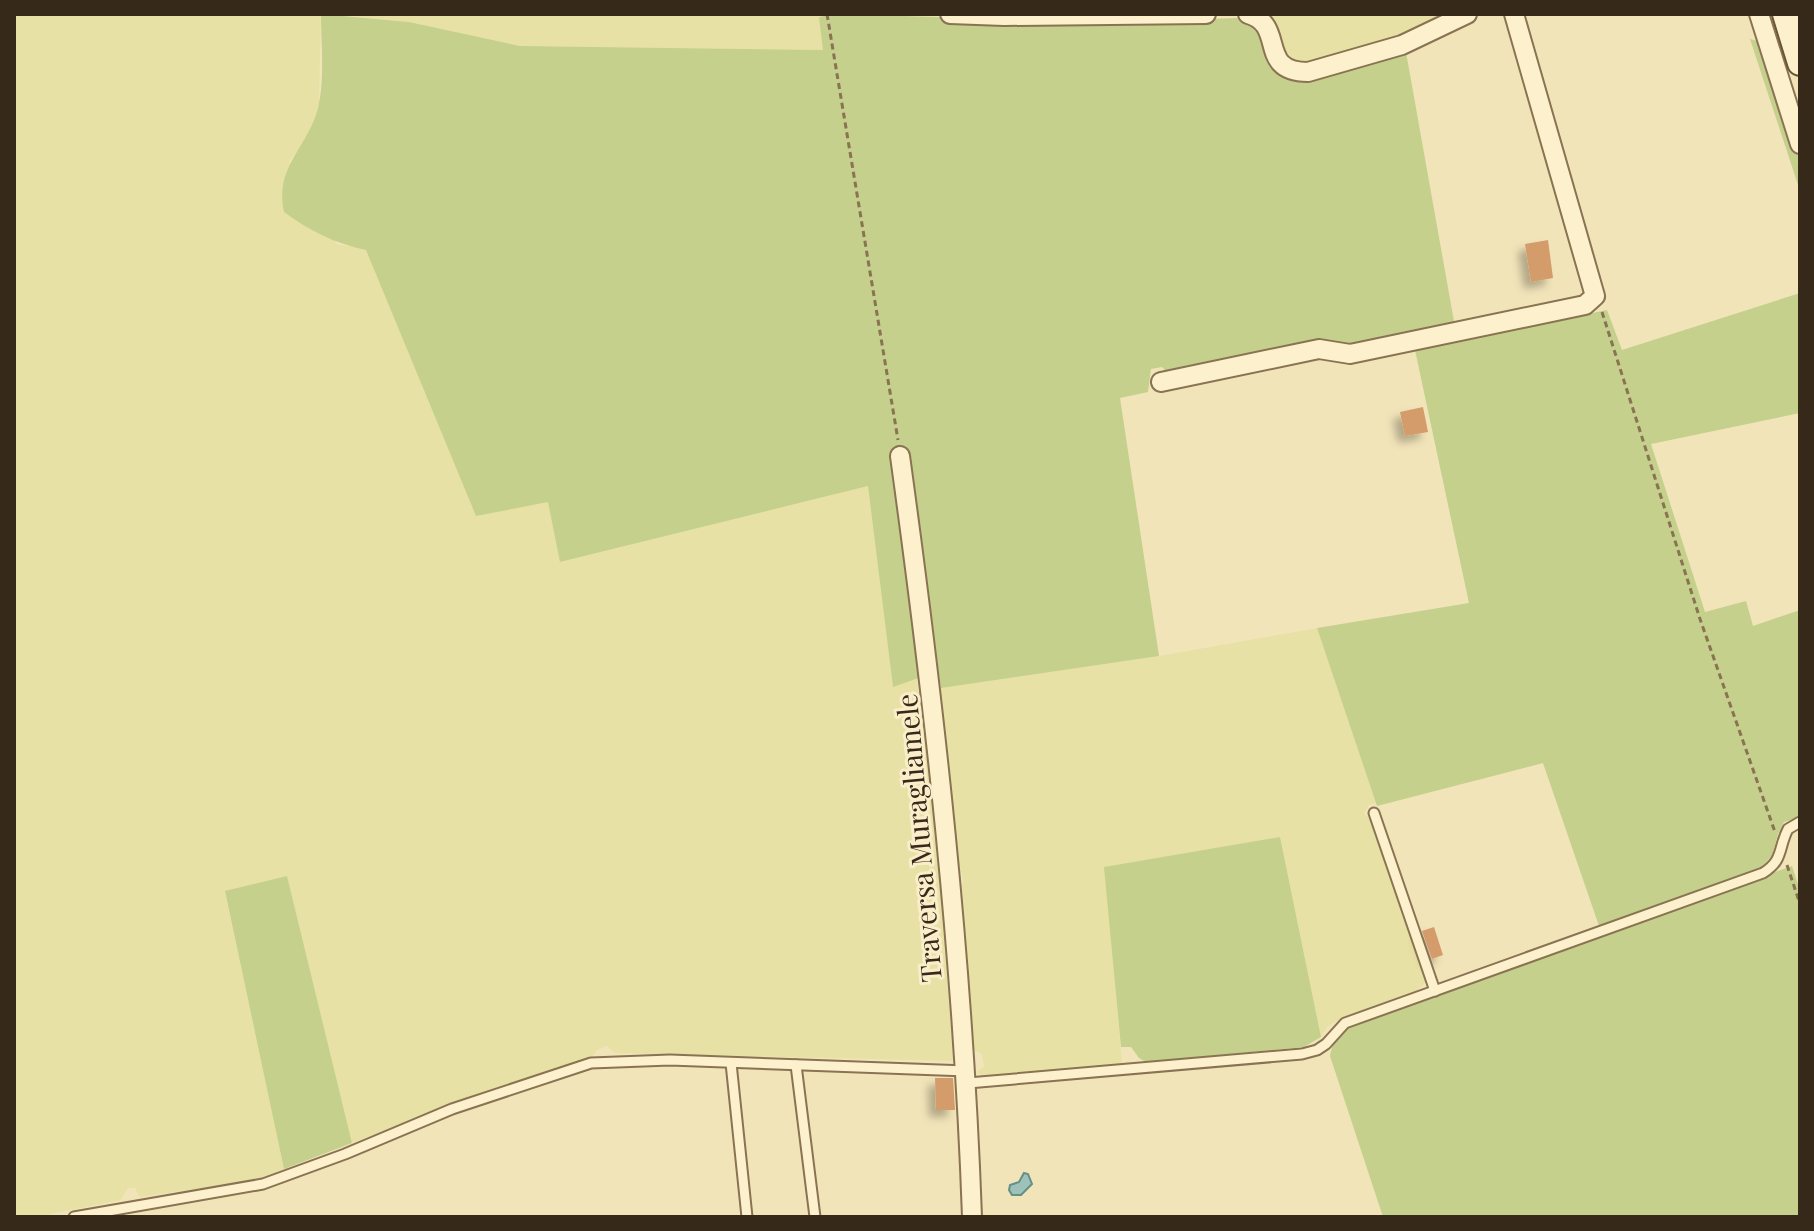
<svg xmlns="http://www.w3.org/2000/svg" width="1814" height="1231" font-family="'Playfair Display',serif">
  <defs>
    <filter id="shadow"><feDropShadow dx="-7" dy="7" stdDeviation="4" flood-color="#0004"/></filter>
  </defs>
  <rect width="100%" height="100%" fill="#f2e4b9"/>
  <!-- farmland -->
  <g fill="#e8e1a5">
    <path d="M14 14H321L319 103 312 130 289 162 337 244 366 249 476 516 548 501 561 562 868 486 893 686 917 678 918 691 925 695 948 896 955 1061 615 1053 607 1046 597 1050 592 1057 450 1104 352 1143 287 876 225 892 284 1169 258 1180 139 1197 135 1188H128L121 1200 36 1217H14Z"/>
    <path d="M332 14H819L824 50 520 46 409 22Z"/>
    <path d="M1268 14H1452L1400 39 1307 66 1286 58Z"/>
    <path d="M1317 628 1376 803 1369 805 1364 813 1373 823 1426 978 1425 983 1414 993 1339 1020 1328 1026 1321 1037 1280 837 1105 867 1122 1064 983 1076 976 1072 984 1067 982 1054 972 1049 957 888 963 883 962 873 957 870 939 701 941 688 1159 656Z"/>
  </g>
  <!-- green -->
  <g fill="#c4d08c">
    <path d="M321 14 409 22 520 46 823 50 819 17 832 14 1118 22 1238 18 1257 21 1283 73 1406 52 1455 327 1170 375 1162 367 1151 369 1148 392 1120 398 1159 656 941 688 906 447 895 448 924 676 893 687 868 486 560 562 548 502 476 516 366 250C334 243 310 231 284 212 274 166 308 148 318 108 325 79 321 44 321 14Z"/>
    <path d="M1750 39 1761 42 1800 162V191Z"/>
    <path d="M1800 293V413L1651 444 1705 612 1746 601 1753 626 1800 610V817L1784 822 1778 834 1772 856 1759 869 1599 926 1543 763 1377 806 1317 628 1469 603 1415 350 1607 310 1622 350Z"/>
    <path d="M1280 837 1321 1037 1304 1047 1146 1062 1139 1058 1131 1047H1121L1104 867Z"/>
    <path d="M1792 866 1800 890V1217H1383L1330 1056C1332 1042 1339 1034 1350 1026Z"/>
    <path d="M287 876 352 1143 284 1169 225 891Z"/>
  </g>
  <!-- water -->
  <path fill="#9ec1b9" stroke="#658f87" stroke-width="2" d="M1024 1173 1028 1174 1032 1184 1021 1195H1012L1009 1190 1010 1185 1019 1182Z"/>
  <!-- building -->
  <g fill="#d49c6b" filter="url(#shadow)">
    <path d="M1548 240 1553 278 1531 282 1525 244Z"/>
    <path d="M1423 407 1428 432 1405 436 1400 412Z"/>
    <path d="M1434 927 1443 955 1432 959 1422 931Z"/>
    <path d="M935 1078H953L955 1110H936Z"/>
  </g>
  <g fill="none" stroke-linecap="round" stroke-linejoin="round">
    <defs>
      <g id="service">
        <path d="M1374 813 1435 991"/>
        <path d="M731 1063 747 1217"/>
        <path d="M796 1065 815 1217"/>
        <path d="M968 1083 1302 1054 1317 1050 1326 1044 1345 1023 1763 873C1784 860 1778 848 1788 829L1800 822"/>
        <path d="M74 1217 263 1184 345 1154 452 1109 591 1063 670 1060 967 1071"/>
      </g>
      <g id="minor">
        <path d="M950 14 1004 16 1206 14"/>
        <path d="M1248 14C1287 25 1256 72 1308 72L1402 45 1467 14"/>
        <path d="M1759 14 1800 144"/>
        <path d="M1161 382 1319 349 1350 354 1585 305 1595 296 1514 14"/>
        <path d="M900 456C935 709 963 961 972 1217"/>
      </g>
      <path id="secondary" d="M1785 14 1800 63"/>
    </defs>
    <!-- service casing -->
    <use href="#service" stroke="#897352" stroke-width="13"/>
    <!-- minor casing -->
    <use href="#minor" stroke="#897352" stroke-width="22"/>
    <!-- secondary casing -->
    <use href="#secondary" stroke="#6b5336" stroke-width="28"/>
    <!-- path -->
    <g stroke="#897352" stroke-width="3" stroke-dasharray="6 4" stroke-linecap="butt">
      <path d="M827 14 898 440"/>
      <path d="M1602 312 1700 619 1775 832"/>
      <path d="M1787 865 1800 904"/>
    </g>
    <!-- service -->
    <use href="#service" stroke="#fcf1cc" stroke-width="9"/>
    <!-- minor -->
    <use href="#minor" stroke="#fcf1cc" stroke-width="18"/>
    <!-- secondary -->
    <use href="#secondary" stroke="#fcf1cc" stroke-width="24"/>
  </g>
  <g text-anchor="middle" dominant-baseline="central" stroke-width="6" stroke-linejoin="round" paint-order="stroke">
    <!-- street labels -->
    <g font-size="28" fill="#372919" stroke="#f9eec9">
      <text transform="translate(918 838) rotate(-95)">Traversa Muragliamele</text>
    </g>
  </g>
  <!-- border -->
  <rect width="1814" height="1231" fill="none" stroke="#372919" stroke-width="32"/>
</svg>
